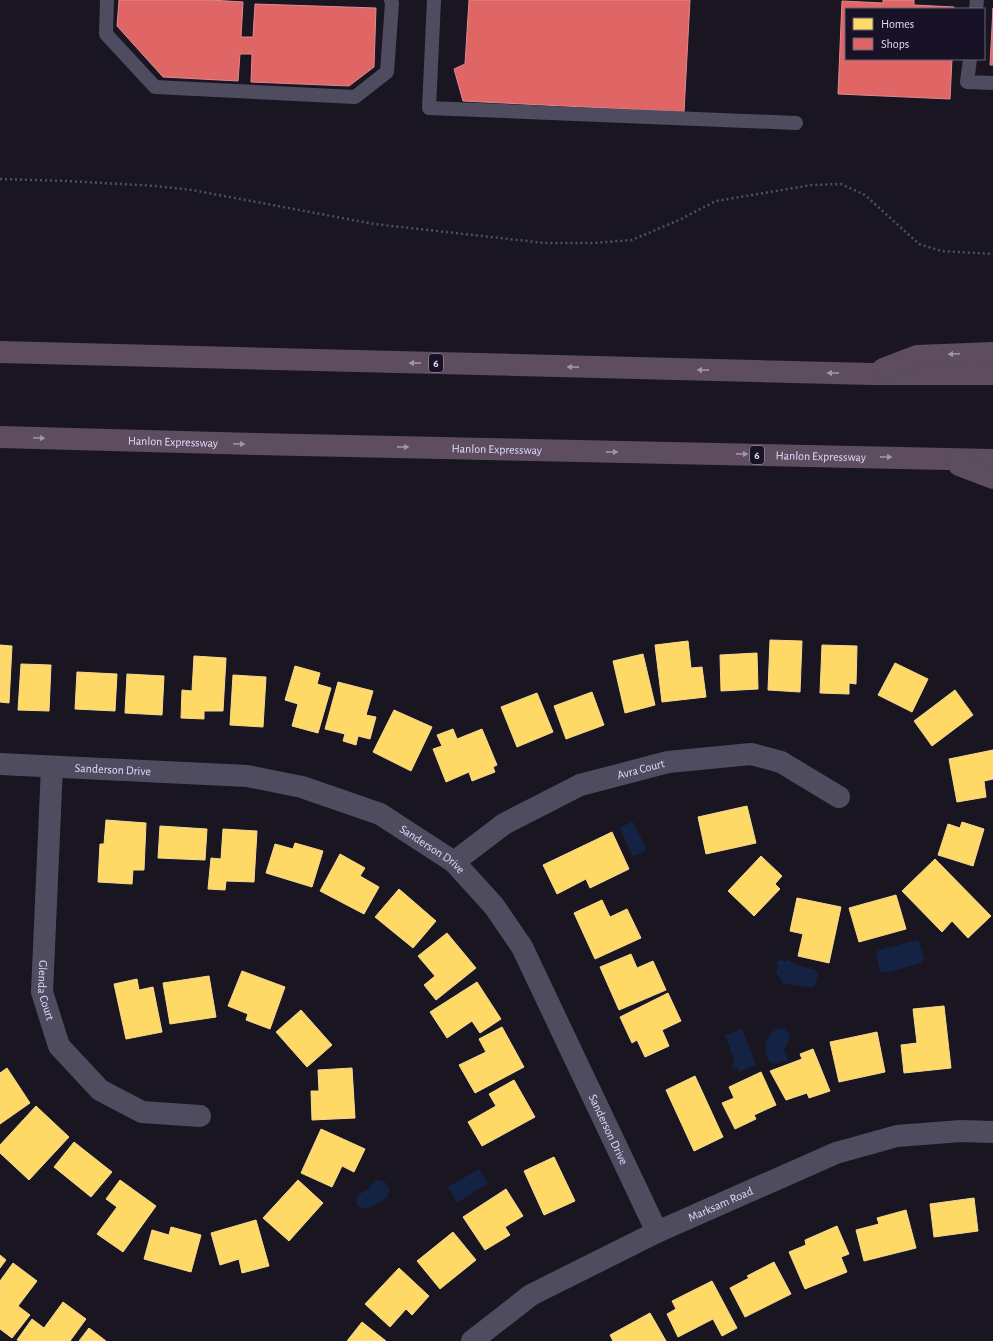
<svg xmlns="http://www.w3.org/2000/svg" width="993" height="1341" font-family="'Alegreya Sans',sans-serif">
  <rect width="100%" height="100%" fill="#191621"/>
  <!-- water -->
  <g fill="#142344">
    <path d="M632 822 634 823 646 849V850L635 856 632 855 620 829 621 827Z"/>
    <path d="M917 940 919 942 924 959 922 963 885 973 880 971 876 954 879 950Z"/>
    <path d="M781 959 784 962 788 960 794 964 816 970 818 974 815 986 811 988 783 983 776 972 778 966 776 963Z"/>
    <path d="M781 1028 785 1029 790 1035 789 1041 784 1049 788 1060 787 1062 783 1060C766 1076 755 1034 781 1028Z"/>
    <path d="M742 1029 756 1065 739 1072 737 1067 733 1068 732 1064 735 1062 725 1035Z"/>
    <path d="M479 1169 488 1183 457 1203 448 1187Z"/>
    <path d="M376 1180C381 1180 385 1181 388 1186 395 1198 371 1208 362 1209L357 1205 356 1198C359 1193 362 1193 367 1190 371 1187 372 1183 376 1180Z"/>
  </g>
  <!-- homes -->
  <g fill="#ffd966" stroke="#f6d993">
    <path d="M770 640 802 641 800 692 768 690Z"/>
    <path d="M688 641 691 668 702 667 706 697 662 702 655 645Z"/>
    <path d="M0 645 12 646 9 703 0 702Z"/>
    <path d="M822 645 857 646 856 684 849 683V694L820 693Z"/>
    <path d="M757 653 758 689 721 691 720 655Z"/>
    <path d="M643 654 655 705 625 713 613 661Z"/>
    <path d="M194 656 226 658 223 711H204V719L181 718 182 690 192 691Z"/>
    <path d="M895 663 928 679 912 712 878 695Z"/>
    <path d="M21 664 51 665 49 711 18 710Z"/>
    <path d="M295 666 320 673 317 684 331 688 318 733 292 726 298 704 285 700Z"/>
    <path d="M77 672 117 674 115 711 75 709Z"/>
    <path d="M127 674 164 676 162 715 125 713Z"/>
    <path d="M233 675 266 677 263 727 230 725Z"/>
    <path d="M338 682 373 691 366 715 376 717 370 739 358 736 356 745 343 741 345 734 325 729Z"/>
    <path d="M955 690 973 715 932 746 914 721Z"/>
    <path d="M592 692 604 725 566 739 554 706Z"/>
    <path d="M537 693 553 732 517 747 501 707Z"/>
    <path d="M394 710 432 727 411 771 373 752Z"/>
    <path d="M453 729 457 739 482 729 497 765 493 767 495 772 472 781 469 772 446 782 433 749 442 746 437 735Z"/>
    <path d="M993 750V779L984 781 986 797 957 802 949 759Z"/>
    <path d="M747 806 756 843 706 854 698 817Z"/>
    <path d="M106 820 146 823 144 870H133L132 884 98 882 100 844H104Z"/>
    <path d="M962 822 984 829 973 866 938 855 948 824 960 828Z"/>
    <path d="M160 826 207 829 205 860 158 858Z"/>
    <path d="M223 829 257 831 254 882 226 881 225 890 208 889 211 858 221 859Z"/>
    <path d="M612 832 629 869 590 888 586 879 557 894 543 865Z"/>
    <path d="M295 843 323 851 312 887 266 873 275 844 293 849Z"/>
    <path d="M340 854 365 868 360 876 379 887 364 914 320 891Z"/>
    <path d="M761 856 782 876 775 884 780 889 754 916 728 891Z"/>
    <path d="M935 859 991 916 968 938 952 921 942 932 902 891Z"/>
    <path d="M399 889 436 921 413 948 375 917Z"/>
    <path d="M896 895 906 929 859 942 849 908Z"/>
    <path d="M797 898 841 907 829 963 798 956 803 934 790 931Z"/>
    <path d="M602 900 610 917 627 909 641 938 595 959 574 913Z"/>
    <path d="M447 933 476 968 436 1000 424 985 435 976 418 956Z"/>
    <path d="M631 954 637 968 653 961 666 990 619 1010 600 967Z"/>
    <path d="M242 971 285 987 270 1029 246 1020 248 1014 228 1006Z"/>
    <path d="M209 976 216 1017 170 1024 163 983Z"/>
    <path d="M137 979 139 990 153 987 162 1032 126 1039 114 984Z"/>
    <path d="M477 982 501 1019 480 1033 472 1021 447 1038 430 1012Z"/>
    <path d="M668 993 681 1021 662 1030 669 1046 645 1057 637 1040 632 1043 620 1017Z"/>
    <path d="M944 1006 951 1068 904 1073 901 1045 917 1043 913 1009Z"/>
    <path d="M301 1010 332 1045 307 1067 276 1032Z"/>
    <path d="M502 1027 524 1067 475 1093 459 1065 486 1052 479 1039Z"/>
    <path d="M877 1032 885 1072 839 1082 830 1042Z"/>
    <path d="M813 1049 830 1091 809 1098 807 1093 786 1100 770 1071 802 1059 800 1054Z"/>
    <path d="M7 1068 30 1103 0 1124V1073Z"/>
    <path d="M352 1068 355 1118 312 1120 311 1091H319L318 1070Z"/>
    <path d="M761 1072 776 1105 754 1115 756 1119 735 1129 722 1103 734 1098 729 1087Z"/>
    <path d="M695 1076 723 1137 694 1151 666 1090Z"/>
    <path d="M514 1080 535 1117 482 1146 468 1122 496 1106 489 1094Z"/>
    <path d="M36 1106 69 1137 29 1180 0 1153V1145Z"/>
    <path d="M321 1129 365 1149 354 1172 342 1166 332 1187 301 1173Z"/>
    <path d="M74 1142 112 1172 91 1197 54 1167Z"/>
    <path d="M554 1157 575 1201 544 1215 524 1171Z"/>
    <path d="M120 1180 156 1206 123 1252 97 1234 117 1207 106 1199Z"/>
    <path d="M298 1180 323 1203 289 1241 263 1218Z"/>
    <path d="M506 1189 523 1216 505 1227 510 1235 485 1250 463 1217Z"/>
    <path d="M974 1198 978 1231 934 1237 930 1204Z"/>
    <path d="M906 1210 916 1248 864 1261 856 1230 879 1224 877 1218Z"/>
    <path d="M256 1220 269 1266 242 1273 239 1259 220 1265 211 1233Z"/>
    <path d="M837 1226 849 1254 841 1257 847 1272 805 1289 789 1252 806 1245 805 1240Z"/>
    <path d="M171 1227 201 1235 191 1272 144 1259 152 1230 169 1235Z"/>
    <path d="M453 1232 476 1260 440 1289 417 1261Z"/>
    <path d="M0 1255 6 1260 0 1268Z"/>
    <path d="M774 1262 791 1294 745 1317 730 1288 749 1278 747 1276Z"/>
    <path d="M13 1263 37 1281 18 1306 30 1315 12 1338 0 1329V1281Z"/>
    <path d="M399 1268 429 1296 412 1315 406 1309 390 1327 365 1304Z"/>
    <path d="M712 1281 737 1328 722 1336 713 1319 678 1337 667 1314 676 1309 672 1301Z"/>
    <path d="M63 1302 86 1319 70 1341H19L17 1340 32 1319 44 1328Z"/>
    <path d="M650 1313 666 1341H613L610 1335Z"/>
    <path d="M362 1322 386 1341H347Z"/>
    <path d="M89 1328 106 1341H79Z"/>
  </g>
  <!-- shops -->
  <g fill="#e06666" stroke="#e08993">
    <path d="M119 0H211L243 2 241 37H253L255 4 376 8 374 67 349 86 251 82 252 54H240L238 81 163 77 117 26Z"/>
    <path d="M469 0H690L684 112 463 101 454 69 465 64Z"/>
    <path d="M883 0H914V5L954 7V9H846V59H952L950 99 838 94 842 1 883 3Z"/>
    <path d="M993 8V65H990Z"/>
  </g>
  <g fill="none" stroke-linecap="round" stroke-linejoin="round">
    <!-- path -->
    <path stroke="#4a5360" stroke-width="2.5" stroke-dasharray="2 3" stroke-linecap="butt" d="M0 179 67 181 156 186 192 190 374 224 545 243H593L632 240 679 220 716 201 812 185 841 184 865 195 919 244 941 251 993 254"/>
    <!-- lane -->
    <g stroke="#4f4c60" stroke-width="14">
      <path d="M107 0 106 34 155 87 355 97 387 72 392 3 391 0"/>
      <path d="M434 0 429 108 796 123"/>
      <path d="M976 9 977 0"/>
      <path d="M970 59 967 82 993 83"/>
    </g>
    <!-- street -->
    <g stroke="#4f4c60" stroke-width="22">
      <path id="s1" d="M0 764 247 776 302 787 380 814 454 862 494 906 522 947 657 1232"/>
      <path id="s2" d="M52 767 42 992 59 1046 100 1090 142 1112 200 1116"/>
      <path id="s3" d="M454 862 504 824 580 785 668 762 751 754 781 762 839 797"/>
      <path id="s4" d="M472 1341 531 1295 657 1232 836 1153 897 1136 961 1131 993 1132"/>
    </g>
    <!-- highway -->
    <g stroke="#5d4d5f" stroke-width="22">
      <path d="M0 352 872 374H993"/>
      <path d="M883 369 917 356 993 353"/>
      <path id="s5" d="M0 437 256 444 993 460"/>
      <path d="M959 465 993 478"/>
    </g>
  </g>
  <!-- one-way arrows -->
  <defs><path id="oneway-solid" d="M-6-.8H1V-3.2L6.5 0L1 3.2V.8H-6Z"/></defs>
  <g fill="#9f94ad">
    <use href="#oneway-solid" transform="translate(954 354) rotate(178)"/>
    <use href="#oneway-solid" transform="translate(415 363) rotate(-179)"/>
    <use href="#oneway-solid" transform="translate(573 367) rotate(-179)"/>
    <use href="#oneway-solid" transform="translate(703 370) rotate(-179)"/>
    <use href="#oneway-solid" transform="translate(833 373) rotate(-179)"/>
    <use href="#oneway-solid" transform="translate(39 438) rotate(2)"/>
    <use href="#oneway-solid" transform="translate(239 444) rotate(2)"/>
    <use href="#oneway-solid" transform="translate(403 447) rotate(1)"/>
    <use href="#oneway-solid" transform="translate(612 452) rotate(1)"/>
    <use href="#oneway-solid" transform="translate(742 454) rotate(1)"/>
    <use href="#oneway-solid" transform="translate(886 457) rotate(1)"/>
  </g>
  <g text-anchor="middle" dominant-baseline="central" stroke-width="4" stroke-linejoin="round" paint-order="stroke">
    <!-- shield labels -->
    <g fill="#171225" stroke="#a49ebb" stroke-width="1">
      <rect x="429" y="354" width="14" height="18" rx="3"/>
      <rect x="750" y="446" width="14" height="18" rx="3"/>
    </g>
    <g font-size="11" font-weight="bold" fill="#e1dafb">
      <text x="436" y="363">6</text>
      <text x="757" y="455">6</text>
    </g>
    <!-- street labels -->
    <g font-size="12" fill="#e1dafb" stroke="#171225">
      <text stroke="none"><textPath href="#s5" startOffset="173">Hanlon Expressway</textPath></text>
      <text stroke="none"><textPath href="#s5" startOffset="497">Hanlon Expressway</textPath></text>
      <text stroke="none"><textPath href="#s5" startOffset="821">Hanlon Expressway</textPath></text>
      <text stroke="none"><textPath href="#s3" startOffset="211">Avra Court</textPath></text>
      <text stroke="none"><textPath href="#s1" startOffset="113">Sanderson Drive</textPath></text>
      <text stroke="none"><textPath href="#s1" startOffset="449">Sanderson Drive</textPath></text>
      <text stroke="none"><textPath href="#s2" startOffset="224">Glenda Court</textPath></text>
      <text stroke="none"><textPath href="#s1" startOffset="785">Sanderson Drive</textPath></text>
      <text stroke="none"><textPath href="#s4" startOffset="285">Marksam Road</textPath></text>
    </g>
  </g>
  <!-- legend -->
  <rect x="845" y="8" width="140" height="52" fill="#171225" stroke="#68627b"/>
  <rect x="853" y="18" width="20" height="12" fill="#ffd966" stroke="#68627b"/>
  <text x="881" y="28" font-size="12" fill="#e1dafb">Homes</text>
  <rect x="853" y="38" width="20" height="12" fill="#e06666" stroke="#68627b"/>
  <text x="881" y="48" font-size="12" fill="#e1dafb">Shops</text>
</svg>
